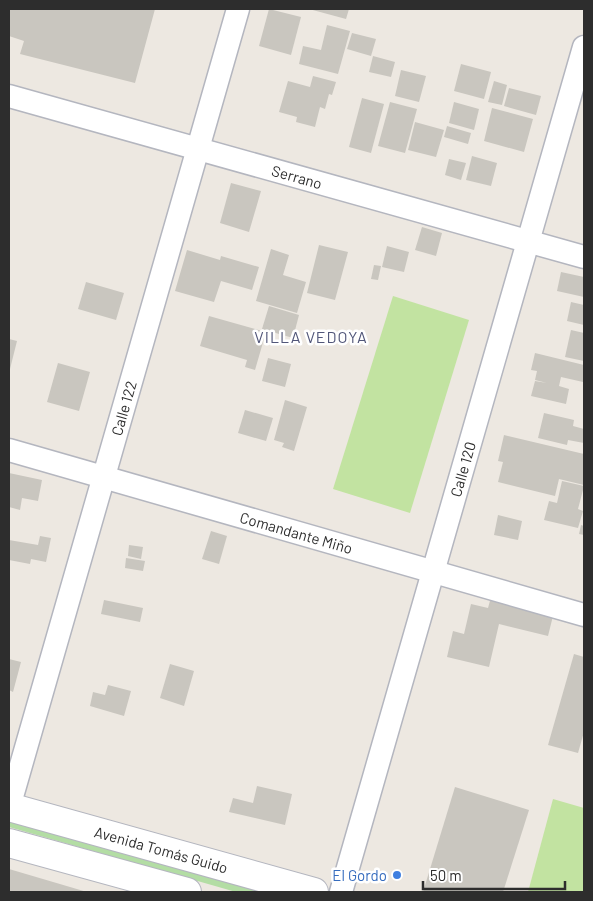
<svg xmlns="http://www.w3.org/2000/svg" width="593" height="901" font-family="Barlow,sans-serif">
  <rect width="100%" height="100%" fill="#ede8e1"/>
  <!-- green -->
  <path fill="#b3dda4" d="M9 813 288 892H236L9 827Z"/>
  <!-- pitch -->
  <g fill="#c2e3a1">
    <path d="M393 296 469 320 410 513 333 489Z"/>
    <path d="M553 799 584 808V892H528Z"/>
  </g>
  <!-- building -->
  <g fill="#c9c6bf">
    <path d="M9 9H155L135 83 20 54 24 41 9 36Z"/>
    <path d="M269 9 301 17 291 55 259 46Z"/>
    <path d="M309 9H349L346 19Z"/>
    <path d="M327 25 350 31 338 74 299 64 303 46 321 50Z"/>
    <path d="M352 33 376 39 371 56 347 49Z"/>
    <path d="M373 56 395 62 391 77 369 72Z"/>
    <path d="M461 64 491 72 484 99 454 91Z"/>
    <path d="M401 70 426 76 419 102 395 96Z"/>
    <path d="M313 76 336 82 332 95 329 94 325 109 320 107 315 127 296 122 297 117 279 112 288 81 310 87Z"/>
    <path d="M494 81 507 85 502 105 488 102Z"/>
    <path d="M509 88 541 96 536 115 504 106Z"/>
    <path d="M362 98 384 104 371 153 349 147Z"/>
    <path d="M390 102 417 109 405 153 378 146Z"/>
    <path d="M454 102 479 109 474 130 449 123Z"/>
    <path d="M492 108 533 119 524 152 484 141Z"/>
    <path d="M415 122 444 130 436 157 408 150Z"/>
    <path d="M447 126 471 133 468 144 444 137Z"/>
    <path d="M472 156 497 163 491 186 466 180Z"/>
    <path d="M449 159 466 163 461 180 445 175Z"/>
    <path d="M231 183 261 191 249 232 220 223Z"/>
    <path d="M422 227 442 233 436 256 415 250Z"/>
    <path d="M319 245 348 252 335 300 307 293Z"/>
    <path d="M387 246 409 252 404 272 382 267Z"/>
    <path d="M271 249 289 255 283 275 306 282 297 313 256 301Z"/>
    <path d="M187 250 220 260 221 256 259 267 252 290 221 281 214 302 175 291Z"/>
    <path d="M374 265 381 266 378 280 371 279Z"/>
    <path d="M561 272 584 277V297L557 291Z"/>
    <path d="M86 282 124 293 116 320 78 309Z"/>
    <path d="M571 302 584 305V325L567 321Z"/>
    <path d="M269 306 299 315 293 338 262 329Z"/>
    <path d="M209 316 266 332 255 370 245 367 247 360 200 346Z"/>
    <path d="M571 330 584 333V361L565 357Z"/>
    <path d="M9 339 17 341 9 373Z"/>
    <path d="M535 353 584 365 583 382 561 377 559 386 569 389 566 404 531 396 535 381 547 383 535 380 537 371 531 370Z"/>
    <path d="M268 358 291 364 285 387 262 381Z"/>
    <path d="M58 363 90 372 79 411 47 402Z"/>
    <path d="M285 400 307 407 294 451 282 447 284 443 274 440Z"/>
    <path d="M245 410 273 418 266 441 238 433Z"/>
    <path d="M544 413 574 420 573 426 584 429V443L568 440 567 445 538 438Z"/>
    <path d="M504 435 584 454V485L559 479 555 496 498 482 503 462 498 461Z"/>
    <path d="M9 473 42 480 38 501 22 498 20 510 9 507Z"/>
    <path d="M562 481 584 486 578 509 583 511 578 528 544 520 549 501 557 503Z"/>
    <path d="M498 515 522 521 518 540 494 535Z"/>
    <path d="M581 525 584 526V535L579 534Z"/>
    <path d="M211 531 227 536 219 564 202 559Z"/>
    <path d="M40 536 51 538 46 562 31 559 30 564 9 560V540L38 545Z"/>
    <path d="M129 545 143 547 141 559 128 556Z"/>
    <path d="M126 558 145 561 143 571 125 568Z"/>
    <path d="M491 597 554 612 548 636 499 624 489 667 447 657 453 631 464 634 471 604 488 608Z"/>
    <path d="M104 600 143 608 140 622 101 614Z"/>
    <path d="M574 654 584 657V732L578 753 548 745Z"/>
    <path d="M9 659 21 662 13 692 9 690Z"/>
    <path d="M170 664 194 671 184 706 160 698Z"/>
    <path d="M108 685 131 691 124 716 90 706 93 692 105 695Z"/>
    <path d="M257 786 292 794 285 825 229 812 233 798 253 803Z"/>
    <path d="M455 787 529 810 503 892H423Z"/>
    <path d="M9 869 87 892H9Z"/>
  </g>
  <g fill="none" stroke-linecap="round" stroke-linejoin="round">
    <defs>
      <g id="minor">
        <path id="s1" d="M9 96 584 257"/>
        <path id="s2" d="M9 450 584 615"/>
        <path id="s3" d="M9 807 238 9"/>
        <path id="s4" d="M341 892 584 47"/>
      </g>
      <g id="secondary">
        <path id="s5" d="M9 807 314 892"/>
        <path d="M9 843 187 892"/>
      </g>
    </defs>
    <!-- minor casing -->
    <use href="#minor" stroke="#b4b6bf" stroke-width="25"/>
    <!-- secondary casing -->
    <use href="#secondary" stroke="#b4b6bf" stroke-width="30"/>
    <!-- minor -->
    <use href="#minor" stroke="#fff" stroke-width="22"/>
    <!-- secondary -->
    <use href="#secondary" stroke="#fff" stroke-width="28"/>
  </g>
  <!-- markers -->
  <circle fill="#3f7fe0" stroke="#fff" stroke-width="2" cx="397" cy="875" r="5"/>
  <g text-anchor="middle" dominant-baseline="central" stroke-width="5" stroke-linejoin="round" paint-order="stroke">
    <!-- street labels -->
    <g font-size="15" fill="#2d2d2d" stroke="#fff">
      <text stroke="none"><textPath href="#s1" startOffset="299">Serrano</textPath></text>
      <text stroke="none"><textPath href="#s3" startOffset="415">Calle 122</textPath></text>
      <text stroke="none"><textPath href="#s4" startOffset="440">Calle 120</textPath></text>
      <text stroke="none"><textPath href="#s2" startOffset="299">Comandante Miño</textPath></text>
      <text stroke="none"><textPath href="#s5" startOffset="158">Avenida Tomás Guido</textPath></text>
    </g>
    <!-- shop labels -->
    <g font-size="15" fill="#366cbe" stroke="#fff" text-anchor="end">
      <text x="387" y="875">El Gordo</text>
    </g>
    <!-- neighbourhood labels -->
    <g font-size="16" letter-spacing="1" fill="#515679" stroke="#fff">
      <text x="311" y="336">VILLA VEDOYA</text>
    </g>
  </g>
  <!-- border -->
  <rect width="593" height="901" fill="none" stroke="#2d2d2d" stroke-width="20"/>
  <!-- scale -->
  <path d="M423 881v8h142v-8" fill="none" stroke="#2d2d2d" stroke-width="2.5"/>
  <text x="430" y="881" font-size="15" fill="#2d2d2d" stroke="#ffffff" stroke-width="4" paint-order="stroke">50 m</text>
</svg>
